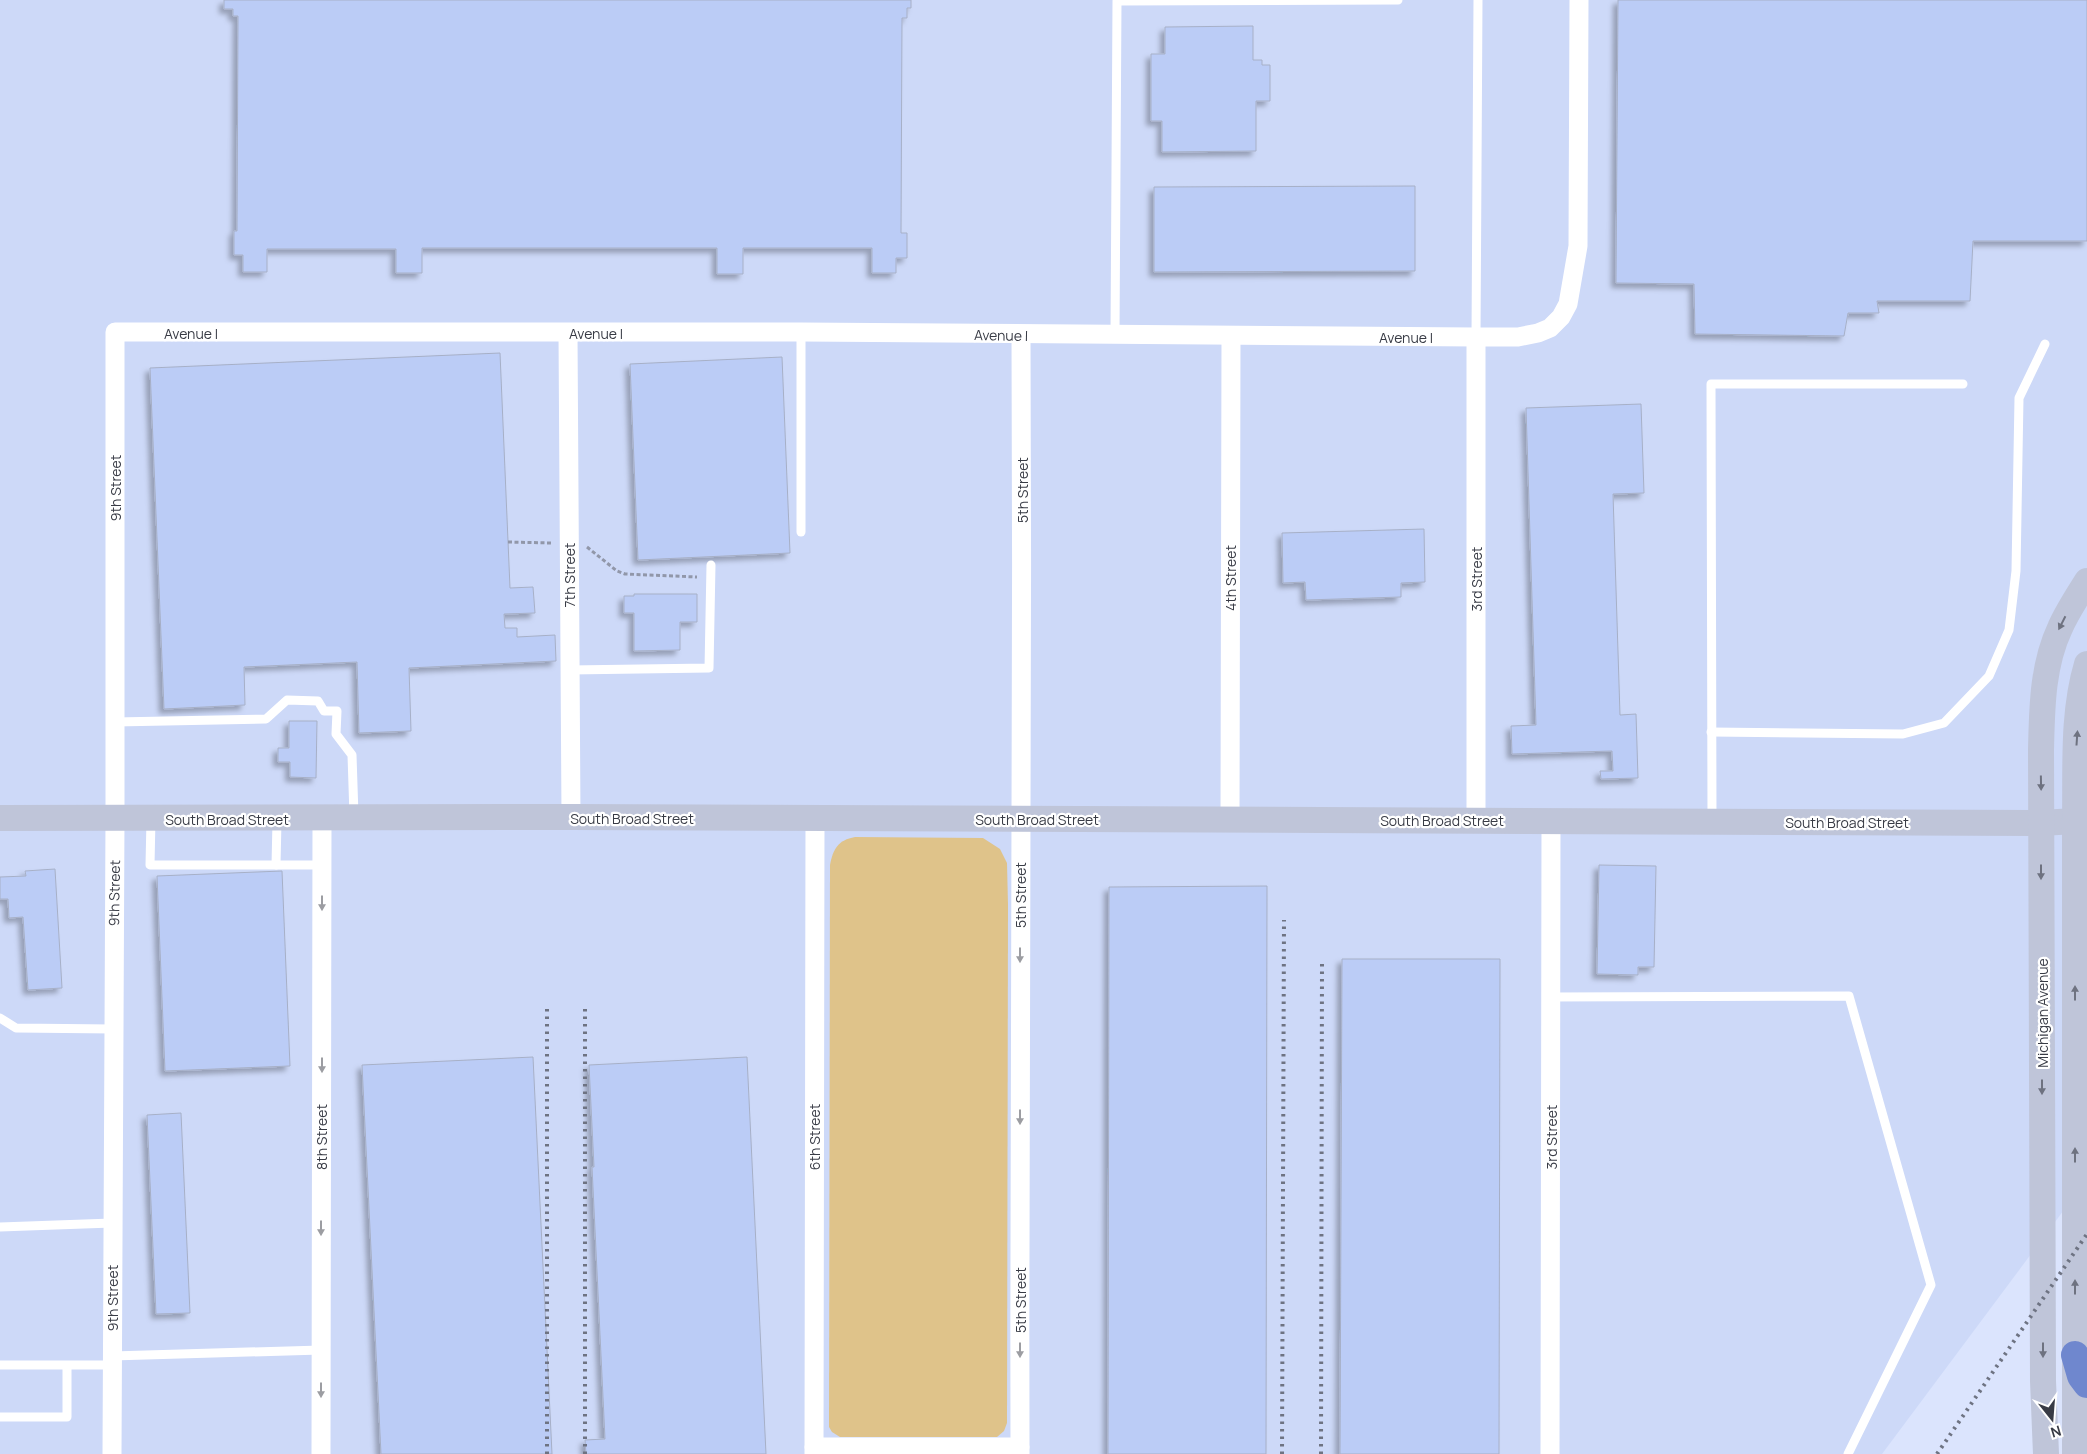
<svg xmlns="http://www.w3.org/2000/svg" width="2087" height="1454" font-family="Manrope,sans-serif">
  <defs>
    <filter id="shadow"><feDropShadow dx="-4.5" dy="4.5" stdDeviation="2.5" flood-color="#0004"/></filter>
  </defs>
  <rect width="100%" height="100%" fill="#dbe4fd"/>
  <!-- built -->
  <path fill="#cdd9f8" d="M0 0H2087V1179L1882 1454H0Z"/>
  <!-- green -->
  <path fill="#dfc38a" d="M855 837 983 838 1000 849 1007 863 1008 905 1007 1423 1004 1431 997 1437H840L832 1432 829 1427 830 865C833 849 838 840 855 837Z"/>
  <!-- building -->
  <g fill="#bbccf6" stroke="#a7b0c7" filter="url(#shadow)">
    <path d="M224 0H911V8H907V18H902L901 233H907V258H896V273H872V248H743V274H717V248H422V273H396V249H267V272H243V255H234V231H237L238 16H233V9H224Z"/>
    <path d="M1618 0H2087V241H1973L1970 301H1877L1879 313H1848L1844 336 1695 334 1694 284 1616 283Z"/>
    <path d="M1253 26V60H1262V65H1270V101H1256V151L1162 152V121H1151V54H1165V27Z"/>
    <path d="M1415 186V271L1154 272V187Z"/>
    <path d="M500 353 510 588 533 587 535 613 504 614 505 628H517V637L555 635 556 661 409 668 411 731 359 733 357 662 244 667 245 705 164 709 150 368Z"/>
    <path d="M782 357 790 553 638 560 630 364Z"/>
    <path d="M1641 404 1644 493 1613 494 1620 715 1636 714 1638 778 1601 779 1600 771H1613L1612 751 1512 754 1511 726 1536 725 1526 408Z"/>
    <path d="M1424 529 1425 582 1401 583V597L1306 600 1305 582 1283 583 1282 533Z"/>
    <path d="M634 594H697V622H680V650L634 651V613H624V596H634Z"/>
    <path d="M289 721H317L316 778 290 777V762H278V748H289Z"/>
    <path d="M1599 865 1656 866 1654 967H1638V975L1597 974Z"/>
    <path d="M55 869 62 988 28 990 23 917 9 918 8 899H0V877L26 876 25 871Z"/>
    <path d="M282 871 290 1066 165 1071 157 876Z"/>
    <path d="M1267 886 1266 1454H1108L1109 887Z"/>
    <path d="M1342 959H1500L1499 1454H1340Z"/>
    <path d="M533 1057 552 1454H381L362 1065Z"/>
    <path d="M747 1057 766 1454H586L585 1440 605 1439 592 1167H594L589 1065Z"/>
    <path d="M181 1113 190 1313 156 1314 147 1115Z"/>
  </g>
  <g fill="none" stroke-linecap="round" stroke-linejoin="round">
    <!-- path -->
    <g stroke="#9197a9" stroke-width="3" stroke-dasharray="4 2.5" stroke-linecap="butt">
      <path d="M508 542 552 543"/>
      <path d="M587 547 617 571 625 574 697 577"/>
    </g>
    <!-- lane -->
    <g stroke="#fff" stroke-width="9">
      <path d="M1115 336 1117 1 1398 0"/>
      <path d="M1476 337 1478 0"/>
      <path d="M801 532V332"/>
      <path d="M570 670 709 668 711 565"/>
      <path d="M115 722 266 719 287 700 318 701 324 711H337L336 734 352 755 354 816"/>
      <path d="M1711 732 1903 734 1944 723 1989 676 2009 630 2016 571 2019 398 2045 344"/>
      <path d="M151 819 150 865H322"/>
      <path d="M1712 819 1711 384H1963"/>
      <path d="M276 865 277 821"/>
      <path d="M1552 997 1849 996 1931 1285 1848 1454"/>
      <path d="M0 1018 16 1028 113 1029"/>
      <path d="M0 1227 112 1223"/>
      <path d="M112 1356 321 1350"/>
      <path d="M0 1365H112"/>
      <path d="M0 1417H67V1366"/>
    </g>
    <!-- street -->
    <g stroke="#fff" stroke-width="19">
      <path d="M568 333 571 817"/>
      <path d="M1476 337V820"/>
      <path d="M1230 820 1231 337"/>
      <path d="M814 1447H1020"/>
      <path d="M112 1454 115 818V332H801L1476 337H1518L1538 333 1550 328 1561 317 1568 304 1578 246 1579 0"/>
      <path d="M321 1454 322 819"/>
      <path d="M814 1454 815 819"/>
      <path d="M1020 1454C1019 1081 1023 708 1021 335"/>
      <path d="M1550 1454 1551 821"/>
    </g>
    <!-- secondary -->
    <g stroke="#bfc5d9" stroke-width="26">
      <path d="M0 818 571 817 2041 823 2075 821"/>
      <path d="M2046 1454 2043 1381 2041 750C2042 710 2042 666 2060 628 2067 612 2077 597 2087 581"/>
      <path d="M2075 1454V821C2076 770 2072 714 2087 664"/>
    </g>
    <!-- highway -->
    <path stroke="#6f87ce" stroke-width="28" d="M2075 1355 2081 1376 2087 1384"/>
    <!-- rail -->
    <g stroke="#6e7382" stroke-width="4" stroke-dasharray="2.5 5" stroke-linecap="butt">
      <path d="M547 1454V1009"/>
      <path d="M585 1454V1006"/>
      <path d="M1282 1454 1284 920"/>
      <path d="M1321 1454 1322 962"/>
      <path d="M1937 1454 2087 1234"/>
    </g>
  </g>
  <!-- one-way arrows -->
  <defs><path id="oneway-solid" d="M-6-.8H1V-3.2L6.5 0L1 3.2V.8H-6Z" transform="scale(1.25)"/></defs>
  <g fill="#6e7280">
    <use href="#oneway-solid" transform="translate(2062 623) rotate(117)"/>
    <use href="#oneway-solid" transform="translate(2077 738) rotate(-86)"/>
    <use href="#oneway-solid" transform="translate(2041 783) rotate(89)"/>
    <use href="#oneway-solid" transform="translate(2041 872) rotate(90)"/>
    <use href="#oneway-solid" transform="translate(2075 993) rotate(-90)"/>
    <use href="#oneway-solid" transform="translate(2042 1087) rotate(90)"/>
    <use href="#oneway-solid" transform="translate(2075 1155) rotate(-90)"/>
    <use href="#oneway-solid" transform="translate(2075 1287) rotate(-90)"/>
    <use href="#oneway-solid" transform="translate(2043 1350) rotate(90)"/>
  </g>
  <g fill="#9c9da2">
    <use href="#oneway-solid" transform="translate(322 903) rotate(90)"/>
    <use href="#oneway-solid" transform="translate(1020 955) rotate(90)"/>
    <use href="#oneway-solid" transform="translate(322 1065) rotate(90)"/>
    <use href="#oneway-solid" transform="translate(1020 1117) rotate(90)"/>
    <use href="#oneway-solid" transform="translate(321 1228) rotate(90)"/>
    <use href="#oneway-solid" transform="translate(1020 1350) rotate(90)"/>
    <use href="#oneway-solid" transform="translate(321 1390) rotate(90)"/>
  </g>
  <g text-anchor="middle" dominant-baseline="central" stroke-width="4.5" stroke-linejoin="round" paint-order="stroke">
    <!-- street labels -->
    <g font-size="14" fill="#383b45" stroke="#fff">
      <text x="191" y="333">Avenue I</text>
      <text x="596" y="333">Avenue I</text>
      <text transform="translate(1001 335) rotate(1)">Avenue I</text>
      <text x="1406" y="337">Avenue I</text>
      <text transform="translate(115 488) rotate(-90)">9th Street</text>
      <text transform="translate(1022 490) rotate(-90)">5th Street</text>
      <text transform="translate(569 575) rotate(-90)">7th Street</text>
      <text transform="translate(1230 578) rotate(-90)">4th Street</text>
      <text transform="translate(1476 579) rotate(-90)">3rd Street</text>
      <text x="632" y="818">South Broad Street</text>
      <text x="227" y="819">South Broad Street</text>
      <text x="1037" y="819">South Broad Street</text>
      <text x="1442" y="820">South Broad Street</text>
      <text x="1847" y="822">South Broad Street</text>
      <text transform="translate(114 893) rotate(-89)">9th Street</text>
      <text transform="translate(1020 895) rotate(-90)">5th Street</text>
      <text transform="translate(2042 1013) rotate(-90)">Michigan Avenue</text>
      <text transform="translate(321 1137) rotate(-90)">8th Street</text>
      <text transform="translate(814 1137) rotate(-90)">6th Street</text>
      <text transform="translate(1551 1137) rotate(-90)">3rd Street</text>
      <text transform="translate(112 1298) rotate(-90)">9th Street</text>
      <text transform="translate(1020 1300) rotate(-90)">5th Street</text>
    </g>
  </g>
  <!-- north arrow -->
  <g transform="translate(2052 1419) rotate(163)" stroke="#ffffff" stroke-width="4" paint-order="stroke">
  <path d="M0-4L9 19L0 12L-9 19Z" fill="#383b45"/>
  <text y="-8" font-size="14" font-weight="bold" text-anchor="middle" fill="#383b45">N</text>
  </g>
</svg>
